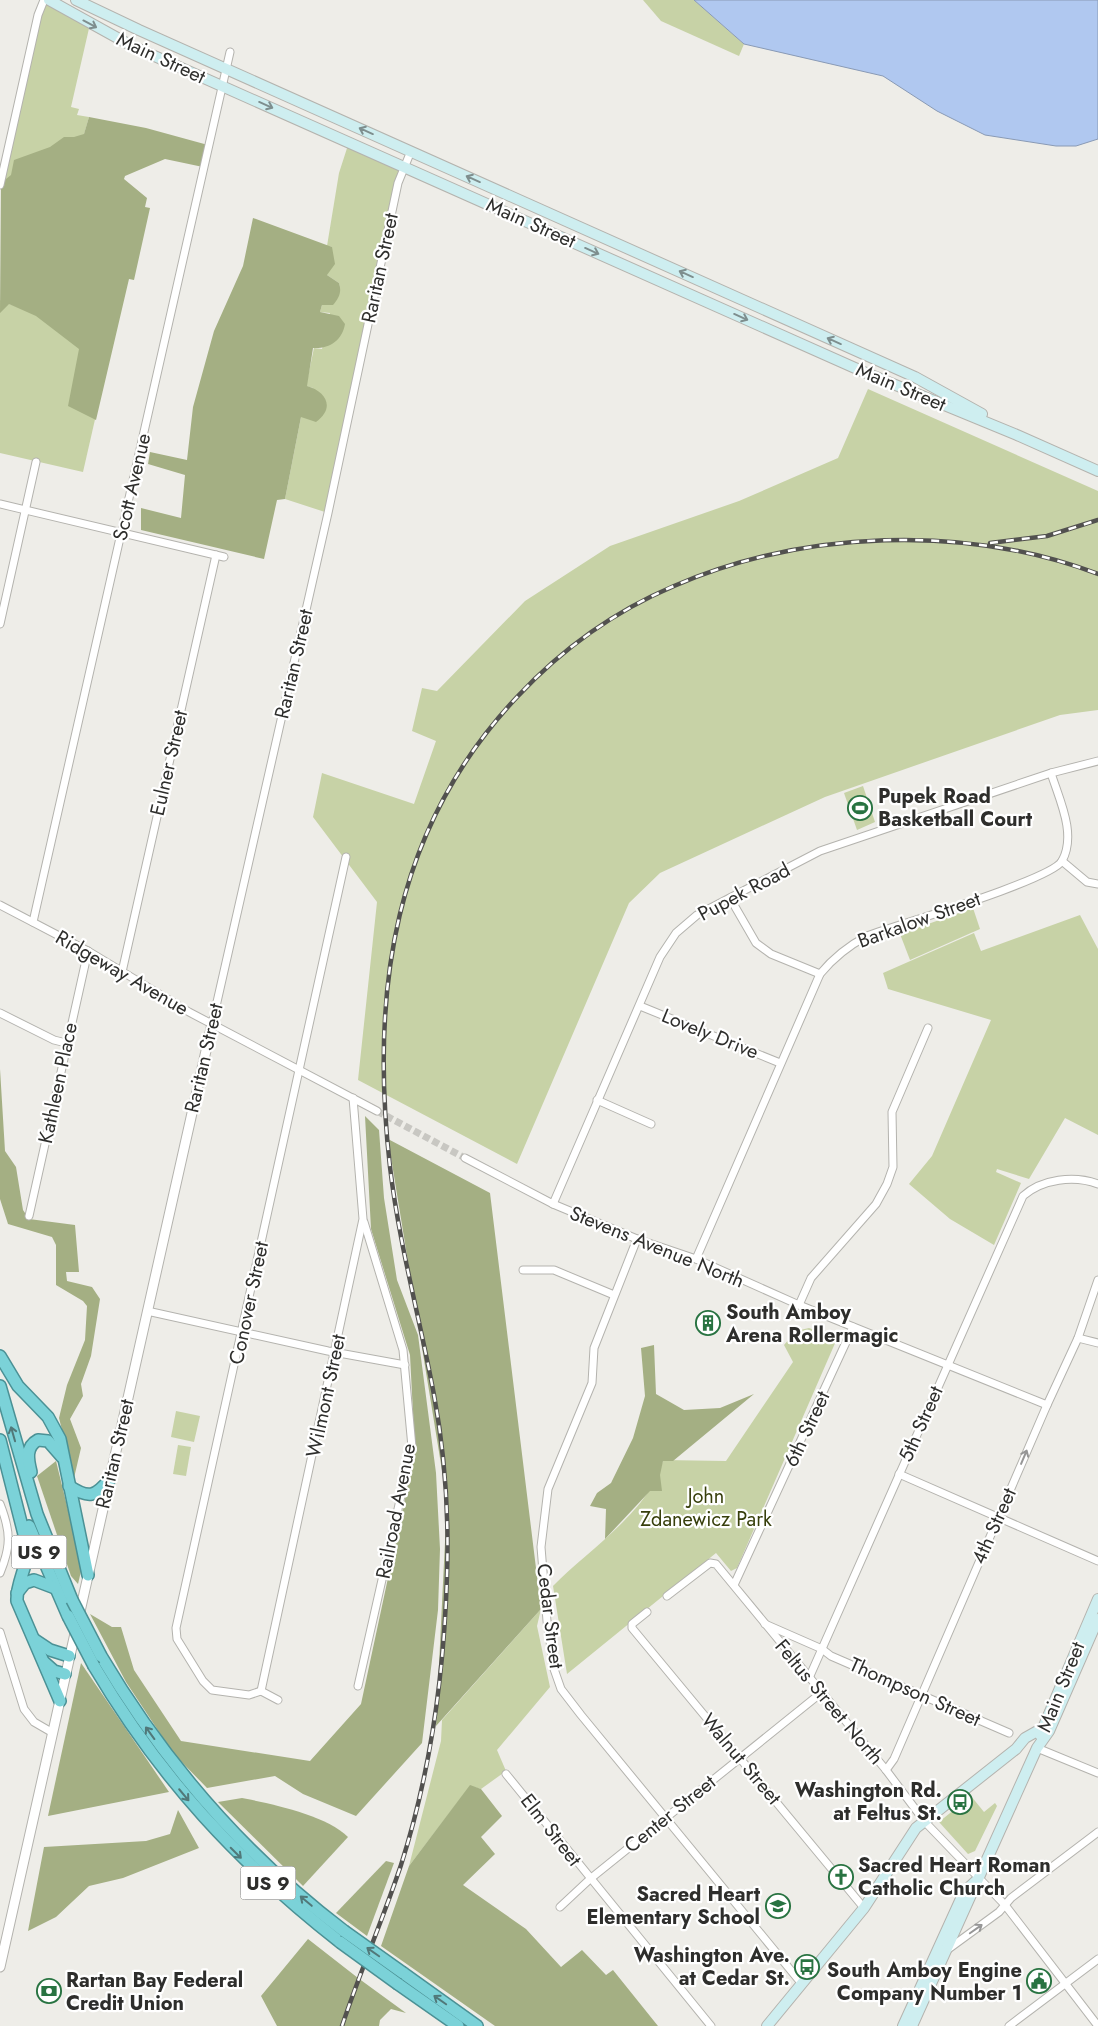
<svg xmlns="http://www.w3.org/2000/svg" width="1098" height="2026" font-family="Jost,sans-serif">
  <rect width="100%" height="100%" fill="#eeede8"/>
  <!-- green -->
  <g fill="#c7d2a6">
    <path d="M44 0 90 24 71 107 79 109 77 115 89 117 83 138 1 183Z"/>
    <path d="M643 0H694L744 44 739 56 661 21Z"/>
    <path d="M349 142 404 167 328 513 285 499 301 417 313 388 306 386 314 348 322 349 330 313 320 312 322 305H327C336 298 342 295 339 283L327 275 332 247 327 246 339 173Z"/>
    <path d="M0 300 112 345 83 472 0 453Z"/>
    <path d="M868 389 1098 491V710L1060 715 825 797 660 873 629 903 517 1164 358 1080 377 902 313 817 322 773 414 804 436 741 412 731 422 688 437 691 525 601 610 546 739 501 838 458Z"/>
    <path d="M863 786 875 822 857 830 844 793Z"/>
    <path d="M973 908 980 929 910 960 900 934Z"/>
    <path d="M1080 915 1098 949V1135L1065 1118 1029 1179 997 1169 996 1172 1021 1183 994 1245 950 1219 909 1184 932 1156 991 1020 888 989 883 973 974 933 981 951Z"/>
    <path d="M809 1328 824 1333 836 1341 737 1568 731 1571 716 1553 567 1674 553 1586C588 1550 651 1510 663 1460L726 1461 793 1362 784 1345 796 1331Z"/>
    <path d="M176 1411 200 1416 194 1442 171 1437Z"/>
    <path d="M178 1445 191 1447 186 1476 173 1474Z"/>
    <path d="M541 1609 537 1626 550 1687 497 1750 506 1771 481 1789 470 1786 409 1866 441 1741 442 1720Z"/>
    <path d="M971 1796 984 1812 995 1803 997 1806 975 1851 968 1854 939 1822Z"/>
  </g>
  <!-- forest -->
  <g fill="#a4af83">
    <path d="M89 117 146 128 208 145 203 167 165 159 125 176 124 179 147 198 145 207 150 208 134 280 129 279 96 420 68 406 79 349 36 316 9 304 0 313 1 183 11 175 14 160 50 147 64 137H74L84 134Z"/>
    <path d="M253 218 332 247 335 264 327 275 339 283C342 292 339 298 333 305H322L320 312 339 316 345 324C342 341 329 349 313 348L307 386C327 392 335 408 316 422L301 417 285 499 277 500 264 559 141 530V508L181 518 185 475 148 464 150 452 187 460 193 407 214 331 243 266Z"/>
    <path d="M0 1069 5 1151 16 1167 23 1210 29 1219 75 1225 79 1272H66L67 1281 92 1287 100 1299 91 1356 81 1384 83 1396 70 1419 81 1448 74 1478 59 1418 67 1385 85 1340 87 1306 83 1301 56 1285V1245L52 1237 8 1224 0 1199Z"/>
    <path d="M365 1116 379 1130 384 1198 397 1280 418 1335 436 1473 440 1549 438 1610 422 1743 356 1816 303 1794 275 1776 207 1788 173 1753 126 1682 90 1614 112 1627H121L134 1670 181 1741 310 1761 361 1704 415 1452 410 1355 371 1229Z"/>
    <path d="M388 1139 490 1193 541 1609 436 1726 447 1501Z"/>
    <path d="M654 1345 656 1394 684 1410 720 1408 754 1394 673 1461H663L660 1475 662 1491H650L605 1539 606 1509 590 1506 597 1493 611 1483 633 1438 645 1396 641 1348Z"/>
    <path d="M56 1461 82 1567 78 1584 71 1576 37 1476Z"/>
    <path d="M81 1663 169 1792 48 1816Z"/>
    <path d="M470 1785 481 1789 502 1816 481 1837 495 1854 463 1885 526 1929 561 1967 582 1950 606 1975 613 1970 658 2026H495L381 1946 409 1866Z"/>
    <path d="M242 1798C272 1804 326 1815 348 1837L303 1886 218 1802Z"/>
    <path d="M178 1810 199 1848 123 1878 89 1886 56 1917 28 1931 44 1847 146 1841 170 1834Z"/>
    <path d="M386 1861 394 1863 367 1936 336 1913Z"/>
    <path d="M308 1939 358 1978 406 2013 391 2009 380 2020 379 2026H277L261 1996Z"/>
  </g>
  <!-- water -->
  <path fill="#b0c8f0" stroke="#899ab5" d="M694 0H1098V139L1076 146H1056L985 135 937 111 883 76 744 44Z"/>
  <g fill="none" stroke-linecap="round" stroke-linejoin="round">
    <!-- minor-tunnel -->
    <path stroke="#c8c7c2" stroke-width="7" stroke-dasharray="7 3.5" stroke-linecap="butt" d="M377 1111 465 1158"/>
    <defs>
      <g id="minor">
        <path d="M0 185 38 15 44 0"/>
        <path d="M0 504 224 557"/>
        <path d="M0 624 36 462"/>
        <path d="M1062 861 1087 882 1098 884"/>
        <path d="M730 898 756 943 771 954 820 974"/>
        <path d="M0 905 88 951 189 1012 377 1111"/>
        <path d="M33 922 230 52"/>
        <path d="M122 972 216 555"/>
        <path d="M640 1006 780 1063"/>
        <path d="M0 1013 54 1040 66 1043"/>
        <path d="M212 1024 328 513 398 183 411 151"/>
        <path d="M597 1100 651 1124"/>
        <path d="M465 1158 553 1204 637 1239 696 1259 799 1305 1047 1405"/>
        <path d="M553 1204 660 957 676 933 697 915 820 851 1051 773 1098 761"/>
        <path d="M29 1216 88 951"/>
        <path d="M637 1239 594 1348 592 1383 548 1489 541 1547 547 1621 554 1669 561 1689 581 1715 802 1984"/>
        <path d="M696 1259 820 974C834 957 848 946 867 936 897 925 1051 880 1062 861 1077 834 1059 799 1051 773"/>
        <path d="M523 1270H554L614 1295"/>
        <path d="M799 1305 811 1278 876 1204 887 1184 893 1167 892 1112 928 1028"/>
        <path d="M147 1311 328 1351 405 1365"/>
        <path d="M1078 1338 1098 1343"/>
        <path d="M899 1474 1098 1561"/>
        <path d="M0 1504C11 1532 11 1546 0 1573"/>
        <path d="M734 1585 853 1327"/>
        <path d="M667 1596 710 1563 716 1564 886 1770 925 1822 1005 1905 1098 2026"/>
        <path d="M647 1612 632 1624V1628L864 1908"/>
        <path d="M765 1624 822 1649 831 1656 1009 1733"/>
        <path d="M0 1632 24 1709 34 1722 53 1733"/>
        <path d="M809 1678 1023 1196C1042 1179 1074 1175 1098 1184"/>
        <path d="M358 1686 412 1447 403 1350 364 1222"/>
        <path d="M261 1691 249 1695 212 1690 203 1681 177 1639 176 1628 346 857"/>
        <path d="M261 1691 363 1219 353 1098"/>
        <path d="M261 1691 278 1700"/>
        <path d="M1037 1748 1098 1773"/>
        <path d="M886 1770 894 1759 1047 1405 1078 1338 1098 1280"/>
        <path d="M506 1774 711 2026"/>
        <path d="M560 1907 590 1879 821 1693"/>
        <path d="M947 1950 999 1912 1011 1898 1098 1832"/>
        <path d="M1009 2026 1098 1959"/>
      </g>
      <g id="tertiary">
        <path d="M79 1616 212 1024"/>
        <path d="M0 1967 76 1629"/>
      </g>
      <g id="secondary">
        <path d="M49 0 132 46 864 372 1017 435 1098 471"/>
        <path d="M76 0 139 30 915 377 982 414"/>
        <path d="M1040 1735 1098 1599"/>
        <path d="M767 2026 864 1908 916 1828 1016 1749 1025 1738 1041 1729"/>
        <path d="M903 2026 964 1892 976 1881"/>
        <path d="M912 2026 1037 1748 1049 1731 1098 1619"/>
      </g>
      <g id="trunk">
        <path d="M0 1356 18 1386 48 1417 60 1439 88 1575"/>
        <path d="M0 1386 37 1514 72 1600"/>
        <path d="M0 1440 27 1546C29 1565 16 1582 17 1601L60 1701"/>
        <path d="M31 1472C28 1460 25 1447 38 1440L48 1441 62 1457"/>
        <path d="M69 1486C89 1499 95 1497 110 1479"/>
        <path d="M29 1526 68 1616"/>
        <path d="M17 1593 25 1583 34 1580 55 1588"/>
        <path d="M35 1640 50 1650 69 1656"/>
        <path d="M101 1656C165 1764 244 1855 344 1931"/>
        <path d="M45 1663 54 1671 65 1674"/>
        <path d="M94 1666C160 1778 238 1862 340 1942"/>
        <path d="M403 1973 477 2026"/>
        <path d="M398 1984 458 2026"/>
      </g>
    </defs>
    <!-- minor casing -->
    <use href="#minor" stroke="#b4b3ae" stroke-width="9"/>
    <!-- tertiary casing -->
    <use href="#tertiary" stroke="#b4b3ae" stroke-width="11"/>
    <!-- secondary casing -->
    <use href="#secondary" stroke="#b4b3ae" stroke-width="12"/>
    <!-- trunk casing -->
    <use href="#trunk" stroke="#4b9195" stroke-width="14"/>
    <!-- minor -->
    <use href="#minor" stroke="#fff" stroke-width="7"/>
    <!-- tertiary -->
    <use href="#tertiary" stroke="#fff" stroke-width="9"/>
    <!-- secondary -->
    <use href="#secondary" stroke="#ceeef0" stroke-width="10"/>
    <!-- trunk -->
    <use href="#trunk" stroke="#7bd2d8" stroke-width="11"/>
    <defs>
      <g id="rail">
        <path d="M990 543 1047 536 1098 520"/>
        <path d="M342 2026C360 1972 383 1919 401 1865 431 1771 444 1674 447 1576 449 1517 445 1454 434 1395 420 1319 399 1244 390 1167 370 992 393 828 518 696 561 650 615 611 674 586 803 530 966 524 1098 574"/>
      </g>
    </defs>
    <!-- rail casing -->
    <use href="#rail" stroke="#52514f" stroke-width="4.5"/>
    <!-- rail -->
    <use href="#rail" stroke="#fff" stroke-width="2.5" stroke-dasharray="8" stroke-linecap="butt"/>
    <defs>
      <g id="trunk-bridge">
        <path d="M72 1600 101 1656"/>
        <path d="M68 1616 94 1666"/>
        <path d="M344 1931 403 1973"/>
        <path d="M340 1942 398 1984"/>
      </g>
    </defs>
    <!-- trunk-bridge casing -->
    <use href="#trunk-bridge" stroke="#4b9195" stroke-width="14" stroke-linecap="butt"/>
    <!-- trunk-bridge -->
    <use href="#trunk-bridge" stroke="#7bd2d8" stroke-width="11"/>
  </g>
  <!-- one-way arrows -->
  <defs><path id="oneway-shaft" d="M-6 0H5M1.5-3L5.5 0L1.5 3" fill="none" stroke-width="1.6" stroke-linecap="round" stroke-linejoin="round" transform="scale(1.25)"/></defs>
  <g stroke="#7e8e8e">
    <use href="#oneway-shaft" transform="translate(90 24) rotate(28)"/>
    <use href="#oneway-shaft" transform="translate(266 105) rotate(24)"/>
    <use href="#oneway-shaft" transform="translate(366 131) rotate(-156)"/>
    <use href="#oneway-shaft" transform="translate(473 179) rotate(-156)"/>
    <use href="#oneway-shaft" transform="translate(592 251) rotate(24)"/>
    <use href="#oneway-shaft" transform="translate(686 274) rotate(-156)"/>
    <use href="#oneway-shaft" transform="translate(741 317) rotate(24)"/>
    <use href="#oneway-shaft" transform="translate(834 341) rotate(-156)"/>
  </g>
  <g stroke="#517879">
    <use href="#oneway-shaft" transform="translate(13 1434) rotate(-106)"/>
    <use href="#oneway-shaft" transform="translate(150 1733) rotate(-126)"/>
    <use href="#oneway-shaft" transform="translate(184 1795) rotate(50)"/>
    <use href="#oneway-shaft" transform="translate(236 1853) rotate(45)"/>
    <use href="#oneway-shaft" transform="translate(306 1901) rotate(-140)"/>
    <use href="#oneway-shaft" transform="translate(373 1952) rotate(-145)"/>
    <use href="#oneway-shaft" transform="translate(440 2000) rotate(-145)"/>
  </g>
  <g stroke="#969696">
    <use href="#oneway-shaft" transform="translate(1024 1457) rotate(-67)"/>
    <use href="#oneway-shaft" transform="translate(976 1929) rotate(-35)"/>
  </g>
  <!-- icons -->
  <defs>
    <symbol id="stadium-ring" viewBox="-11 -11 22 22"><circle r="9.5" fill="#fff" stroke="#287341" stroke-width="1.5"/><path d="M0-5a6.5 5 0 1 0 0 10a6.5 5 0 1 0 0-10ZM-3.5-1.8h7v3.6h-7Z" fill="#287341"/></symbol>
    <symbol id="building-ring" viewBox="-11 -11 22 22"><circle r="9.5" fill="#fff" stroke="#287341" stroke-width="1.5"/><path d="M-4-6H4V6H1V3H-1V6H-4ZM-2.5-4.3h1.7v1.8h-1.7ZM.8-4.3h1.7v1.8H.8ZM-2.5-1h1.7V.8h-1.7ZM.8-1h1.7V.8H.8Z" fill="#287341"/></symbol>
    <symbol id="bus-ring" viewBox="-11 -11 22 22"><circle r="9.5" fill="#fff" stroke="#287341" stroke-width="1.5"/><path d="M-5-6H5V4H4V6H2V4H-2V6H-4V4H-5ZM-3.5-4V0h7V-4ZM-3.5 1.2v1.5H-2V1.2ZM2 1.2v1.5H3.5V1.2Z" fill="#287341"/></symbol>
    <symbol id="church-ring" viewBox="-11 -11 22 22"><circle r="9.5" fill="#fff" stroke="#287341" stroke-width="1.5"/><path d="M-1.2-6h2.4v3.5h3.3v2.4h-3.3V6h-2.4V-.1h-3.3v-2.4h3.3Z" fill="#287341"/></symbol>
    <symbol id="school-ring" viewBox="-11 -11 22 22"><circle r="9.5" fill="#fff" stroke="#287341" stroke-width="1.5"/><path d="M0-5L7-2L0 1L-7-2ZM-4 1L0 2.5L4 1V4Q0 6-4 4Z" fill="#287341"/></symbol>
    <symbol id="civic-ring" viewBox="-11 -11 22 22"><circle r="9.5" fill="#fff" stroke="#287341" stroke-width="1.5"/><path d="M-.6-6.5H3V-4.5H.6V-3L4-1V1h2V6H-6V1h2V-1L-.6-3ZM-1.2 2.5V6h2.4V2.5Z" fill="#287341"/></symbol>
    <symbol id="bank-ring" viewBox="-11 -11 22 22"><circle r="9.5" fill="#fff" stroke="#287341" stroke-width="1.5"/><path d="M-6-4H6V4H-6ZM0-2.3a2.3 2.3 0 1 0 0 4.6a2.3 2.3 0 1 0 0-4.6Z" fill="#287341"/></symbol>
  </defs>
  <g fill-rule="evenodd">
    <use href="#stadium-ring" x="846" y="794" width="28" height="28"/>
    <use href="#building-ring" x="694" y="1309" width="28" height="28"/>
    <use href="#bus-ring" x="946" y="1788" width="28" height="28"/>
    <use href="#church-ring" x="827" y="1863" width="28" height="28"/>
    <use href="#school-ring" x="764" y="1892" width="28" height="28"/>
    <use href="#bus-ring" x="793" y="1953" width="28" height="28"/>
    <use href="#civic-ring" x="1025" y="1967" width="28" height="28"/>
    <use href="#bank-ring" x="35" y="1977" width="28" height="28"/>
  </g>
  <g text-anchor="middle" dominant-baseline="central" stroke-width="4.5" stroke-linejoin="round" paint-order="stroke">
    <!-- shield labels -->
    <g fill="#fff" stroke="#6d6d6b" stroke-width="1">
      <rect x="11.5" y="1535.5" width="55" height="33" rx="4"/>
      <rect x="240.5" y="1866.5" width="55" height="33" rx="4"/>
    </g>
    <g font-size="19" font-weight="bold" fill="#2e2e2c">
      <text x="39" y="1552">US 9</text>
      <text x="268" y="1883">US 9</text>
    </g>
    <!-- street labels -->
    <g font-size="20" fill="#2e2e2c" stroke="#fff">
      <text transform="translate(161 58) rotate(25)">Main Street</text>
      <text transform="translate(531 223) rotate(24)">Main Street</text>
      <text transform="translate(380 268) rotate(-78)">Raritan Street</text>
      <text transform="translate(901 387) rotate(23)">Main Street</text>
      <text transform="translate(132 487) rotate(-77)">Scott Avenue</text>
      <text transform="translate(294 664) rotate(-77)">Raritan Street</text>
      <text transform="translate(169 763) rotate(-77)">Eulner Street</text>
      <text transform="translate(744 892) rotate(-28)">Pupek Road</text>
      <text transform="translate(919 920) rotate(-20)">Barkalow Street</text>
      <text transform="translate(122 973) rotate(30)">Ridgeway Avenue</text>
      <text transform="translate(710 1034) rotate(22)">Lovely Drive</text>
      <text transform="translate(204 1058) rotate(-77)">Raritan Street</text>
      <text transform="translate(58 1083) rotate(-78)">Kathleen Place</text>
      <text transform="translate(657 1247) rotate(22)">Stevens Avenue North</text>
      <text transform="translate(249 1303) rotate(-78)">Conover Street</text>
      <text transform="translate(326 1396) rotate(-78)">Wilmont Street</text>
      <text transform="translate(921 1424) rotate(-66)">5th Street</text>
      <text transform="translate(807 1429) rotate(-65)">6th Street</text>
      <text transform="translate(115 1454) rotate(-77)">Raritan Street</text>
      <text transform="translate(396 1511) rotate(-79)">Railroad Avenue</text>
      <text transform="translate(994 1526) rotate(-66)">4th Street</text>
      <text transform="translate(550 1616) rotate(83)">Cedar Street</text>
      <text transform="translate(1061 1687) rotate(-68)">Main Street</text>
      <text transform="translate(915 1692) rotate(24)">Thompson Street</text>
      <text transform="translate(829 1702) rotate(50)">Feltus Street North</text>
      <text transform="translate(741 1759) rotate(50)">Walnut Street</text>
      <text transform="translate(670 1814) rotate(-39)">Center Street</text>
      <text transform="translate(551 1830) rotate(52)">Elm Street</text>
    </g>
    <!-- poi labels -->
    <g font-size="20" font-weight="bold" fill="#2e2e2c" stroke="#fff" text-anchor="start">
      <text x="878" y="796">Pupek Road<tspan x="878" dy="23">Basketball Court</tspan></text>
      <text x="726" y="1312">South Amboy<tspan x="726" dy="23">Arena Rollermagic</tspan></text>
      <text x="942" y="1790" text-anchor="end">Washington Rd.<tspan x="942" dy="23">at Feltus St.</tspan></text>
      <text x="858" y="1865">Sacred Heart Roman<tspan x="858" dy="23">Catholic Church</tspan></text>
      <text x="760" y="1894" text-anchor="end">Sacred Heart<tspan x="760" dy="23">Elementary School</tspan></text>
      <text x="790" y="1955" text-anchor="end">Washington Ave.<tspan x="790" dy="23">at Cedar St.</tspan></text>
      <text x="1022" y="1970" text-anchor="end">South Amboy Engine<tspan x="1022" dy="23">Company Number 1</tspan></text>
      <text x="66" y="1980">Rartan Bay Federal<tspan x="66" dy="23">Credit Union</tspan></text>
    </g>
    <!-- park labels -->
    <g font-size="20" fill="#373f0b" stroke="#fff">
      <text x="706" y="1496">John<tspan x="706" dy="23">Zdanewicz Park</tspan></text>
    </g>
  </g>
</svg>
